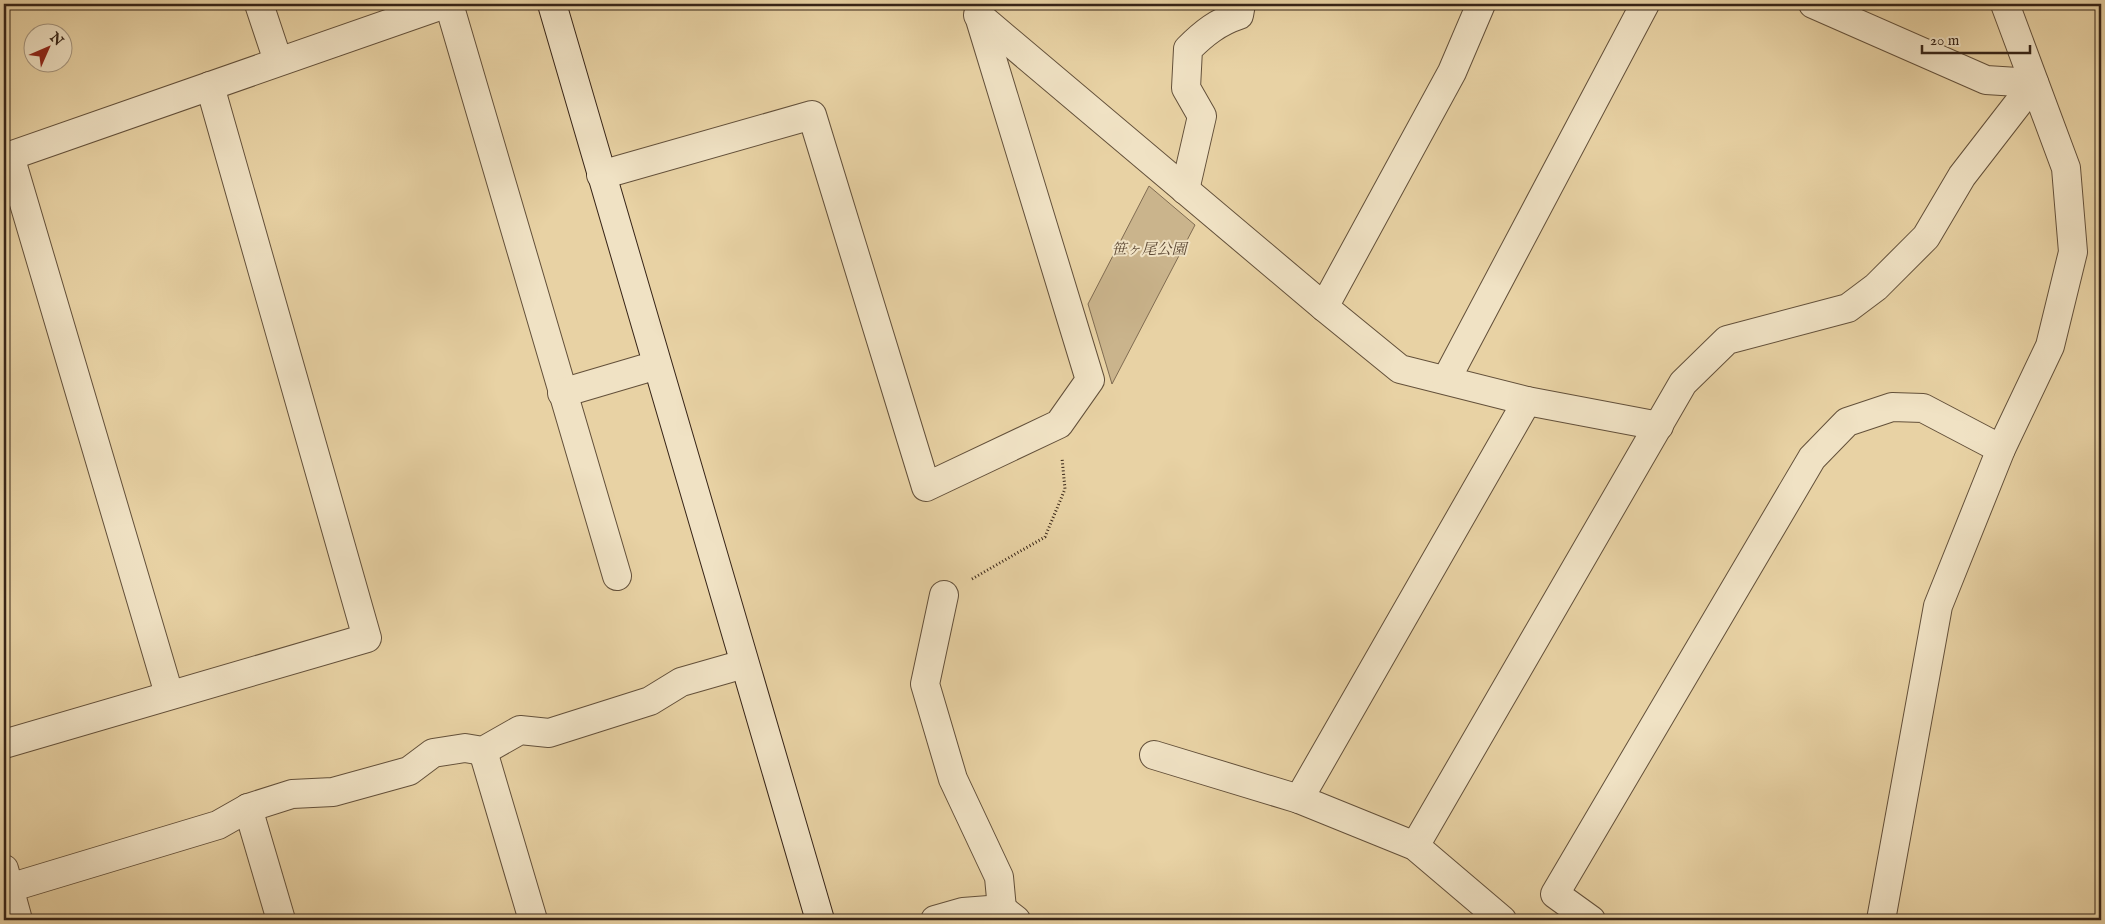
<svg xmlns="http://www.w3.org/2000/svg" width="2105" height="924" font-family="'IM FELL English','Noto Serif JP',serif">
  <rect width="100%" height="100%" fill="#e8d2a4"/>
  <filter id="stains"><feTurbulence type="fractalNoise" baseFrequency=".004" numOctaves="4"/><feColorMatrix values="0 0 0 0 .2 0 0 0 0 .09 0 0 0 0 .02 0 0 0 .5 -.17"/></filter>
  <radialGradient id="worn" r=".72"><stop offset=".6" stop-color="#630" stop-opacity="0"/><stop offset="1" stop-color="#630" stop-opacity=".3"/></radialGradient>
  <!-- green -->
  <path fill="#cab48c" stroke="#806c52" d="M1149 186 1195 225 1112 384 1088 304Z"/>
  <g fill="none" stroke-linecap="round" stroke-linejoin="round">
    <defs>
      <g id="street">
        <path d="M259 4 278 61"/>
        <path d="M449 4 617 576"/>
        <path d="M1813 4 1986 80 2034 83"/>
        <path d="M978 15 1324 307 1400 369 1527 401 1659 426"/>
        <path d="M10 156 169 694"/>
        <path d="M4 158 445 4"/>
        <path d="M601 175 812 115 926 487 1059 424 1090 380 979 16 981 4"/>
        <path d="M1185 190 1202 116 1186 88 1188 49C1204 33 1218 22 1239 15L1241 4"/>
        <path d="M1324 307 1452 72 1481 4"/>
        <path d="M1446 380 1645 4"/>
        <path d="M562 393 657 365"/>
        <path d="M944 595 925 684 953 779 999 877 1002 909"/>
        <path d="M4 744 367 638 210 86"/>
        <path d="M483 751 533 920"/>
        <path d="M1154 755 1299 799"/>
        <path d="M248 808 281 920"/>
        <path d="M1415 846 1683 383 1727 340 1848 308 1876 287 1926 237 1962 176 2034 83"/>
        <path d="M4 869 18 920"/>
        <path d="M9 888 218 825 248 808 292 794 333 792 409 771 433 753 465 748 483 751 520 730 549 733 650 701 681 682 744 664"/>
        <path d="M935 920 963 912 1002 909 1016 920"/>
        <path d="M1502 920 1415 846 1299 799 1527 401"/>
        <path d="M1591 920 1555 894 1812 458 1847 422 1892 407 1923 408 2001 449"/>
        <path d="M1881 920 1938 606 2001 449 2050 346 2073 252 2066 168 2005 4"/>
      </g>
      <path id="secondary" d="M552 4 820 920"/>
    </defs>
    <!-- street casing -->
    <use href="#street" stroke="#63503a" stroke-width="30"/>
    <!-- secondary casing -->
    <use href="#secondary" stroke="#372417" stroke-width="30"/>
    <!-- path -->
    <path stroke="#372417" stroke-width="3" stroke-dasharray="1 2.5" stroke-linecap="butt" d="M972 579 1045 537 1065 489 1062 458"/>
    <!-- street -->
    <use href="#street" stroke="#f0e2c4" stroke-width="28"/>
    <!-- secondary -->
    <use href="#secondary" stroke="#f0e2c4" stroke-width="28"/>
  </g>
  <g text-anchor="middle" dominant-baseline="central" stroke-width="4" stroke-linejoin="round" paint-order="stroke">
    <!-- park labels -->
    <g font-size="15" font-style="italic" fill="#5c4834" stroke="#f0e2c4">
      <text x="1149" y="249">笹ヶ尾公園</text>
    </g>
  </g>
  <!-- margin -->
  <rect width="2105" height="924" fill="none" stroke="#e8d2a4" stroke-width="20"/>
  <rect x="5" y="5" width="2095" height="914" fill="none" stroke="#372417" stroke-width="2.5"/>
  <rect x="10" y="10" width="2085" height="904" fill="none" stroke="#372417"/>
  <!-- north arrow -->
  <g transform="translate(48 48) rotate(45)"><circle r="24" fill="#f0e2c4" stroke="#a6967f"/>
  <path d="M0-4L9 19L0 12L-9 19Z" fill="#8f2418"/>
  <text y="-8" font-size="14" font-weight="bold" text-anchor="middle" fill="#372417">N</text>
  </g>
  <!-- scale -->
  <path d="M1922 45v8h108v-8" fill="none" stroke="#372417" stroke-width="2.5"/>
  <text x="1930" y="45" font-size="15" fill="#372417" stroke="#f0e2c4" stroke-width="4" paint-order="stroke">20 m</text>
  <rect width="100%" height="100%" filter="url(#stains)"/>
  <rect width="100%" height="100%" fill="url(#worn)"/>
</svg>
